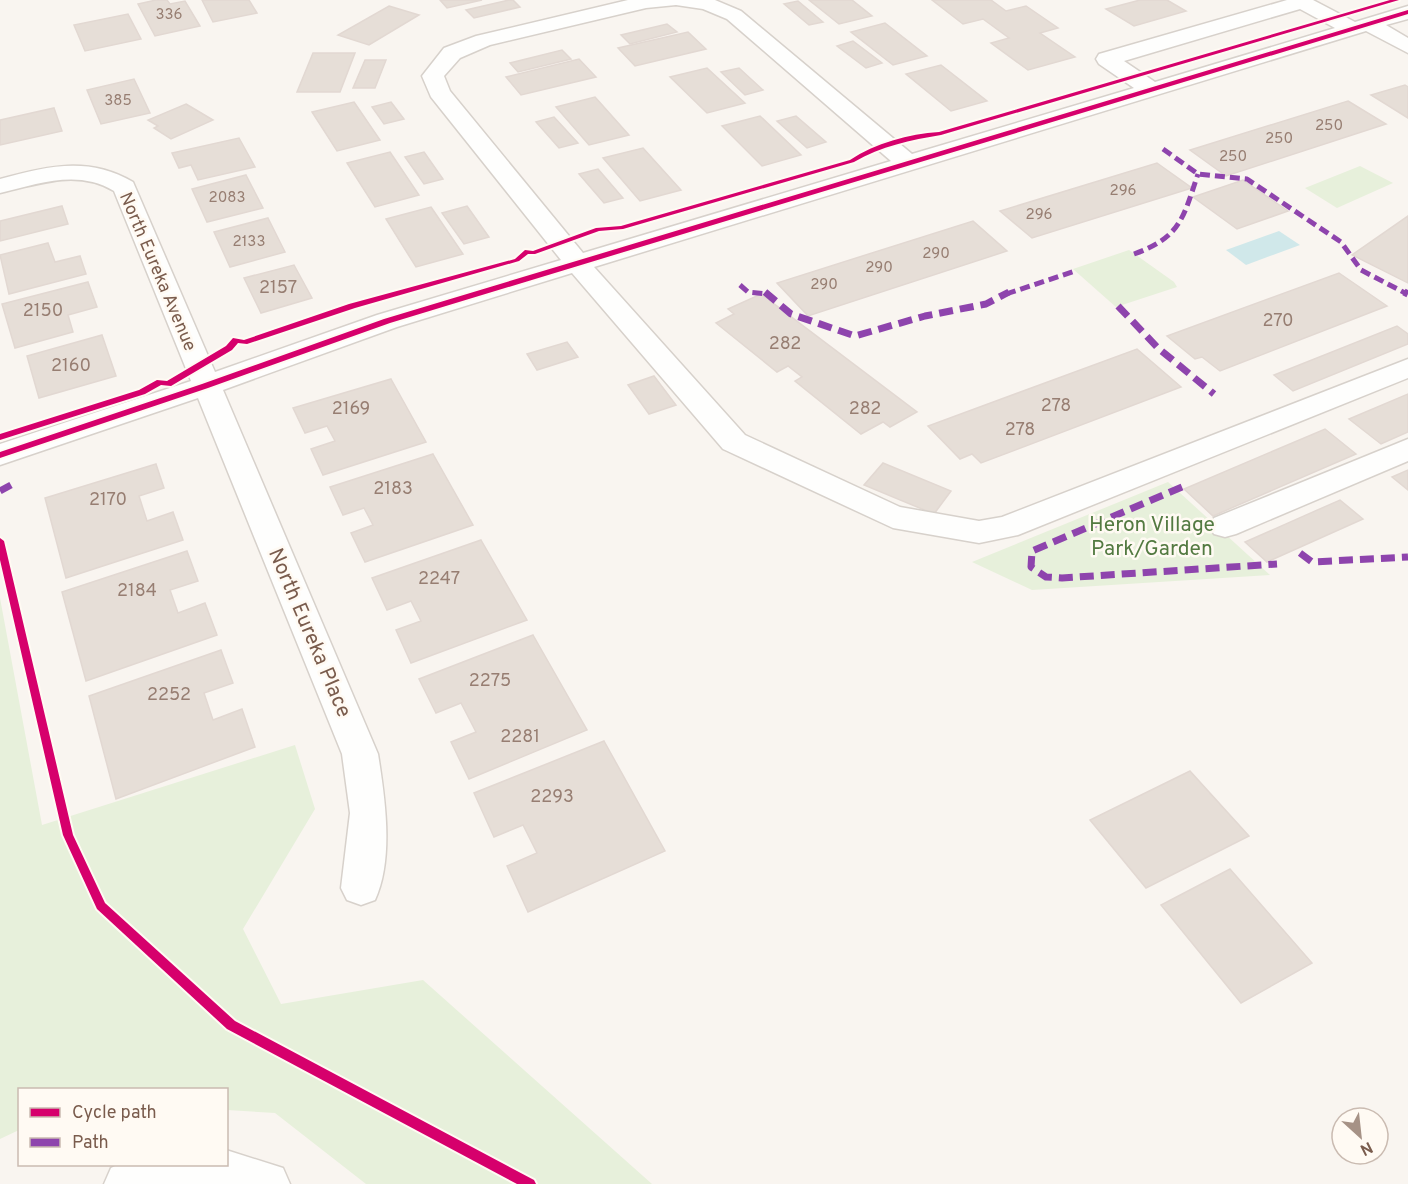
<svg xmlns="http://www.w3.org/2000/svg" width="1408" height="1184" font-family="Overpass,sans-serif">
  <rect width="100%" height="100%" fill="#f9f5f0"/>
  <!-- green -->
  <g fill="#e7f0db">
    <path d="M1360 166 1393 183 1337 208 1305 188Z"/>
    <path d="M1129 250 1174 282 1177 287 1116 307 1073 269Z"/>
    <path d="M1168 482 1270 575 1032 590 972 562Z"/>
    <path d="M0 598 42 825 295 745 315 809 243 929 281 1004 423 980 652 1184H366L275 1113 227 1110 226 1090H20L19 1130 0 1139Z"/>
  </g>
  <!-- water -->
  <path fill="#d0e8ea" d="M1279 231 1300 245 1246 265 1226 250Z"/>
  <!-- building -->
  <g fill="#e6ded7" stroke="#e2d8d2" stroke-width="1.5">
    <path d="M156 0H167L170 4 185 1 200 26 155 36 138 4Z"/>
    <path d="M202 0H249L257 13 213 22Z"/>
    <path d="M440 0H482L447 8Z"/>
    <path d="M509 0H513L520 7 474 18 466 10Z"/>
    <path d="M809 0H852L872 16 839 24Z"/>
    <path d="M932 0H991L1006 11 1026 6 1058 28 1040 33 1075 57 1028 70 991 43 1009 38 983 19 963 24Z"/>
    <path d="M1140 0H1167L1186 11 1134 26 1106 9Z"/>
    <path d="M798 1 823 22 809 25 784 4Z"/>
    <path d="M389 6 419 15 369 45 338 35Z"/>
    <path d="M128 14 141 39 85 51 74 25Z"/>
    <path d="M885 23 927 56 893 65 851 32Z"/>
    <path d="M667 24 677 32 630 44 621 35Z"/>
    <path d="M688 32 706 49 635 66 618 48Z"/>
    <path d="M853 41 882 63 866 68 837 46Z"/>
    <path d="M562 50 571 59 518 72 510 63Z"/>
    <path d="M313 53H355L340 92H297Z"/>
    <path d="M579 59 596 77 521 95 506 77Z"/>
    <path d="M365 60H386L375 88H353Z"/>
    <path d="M941 65 987 101 951 111 906 74Z"/>
    <path d="M707 68 745 103 707 113 670 77Z"/>
    <path d="M739 68 763 90 745 95 721 72Z"/>
    <path d="M134 79 150 113 101 124 87 90Z"/>
    <path d="M1405 85 1408 87V118L1371 95Z"/>
    <path d="M595 97 629 135 589 145 556 107Z"/>
    <path d="M1348 101 1386 124 1226 176 1190 150Z"/>
    <path d="M354 102 380 140 337 151 312 112Z"/>
    <path d="M391 102 404 119 384 124 372 107Z"/>
    <path d="M186 104 213 120 171 139 154 128 158 126 148 120Z"/>
    <path d="M54 108 62 131 0 145V120Z"/>
    <path d="M760 116 801 155 762 166 722 126Z"/>
    <path d="M796 116 826 142 807 148 777 121Z"/>
    <path d="M554 117 578 143 559 148 536 122Z"/>
    <path d="M239 138 255 167 198 180 191 165 179 168 172 153Z"/>
    <path d="M643 148 681 190 640 201 603 158Z"/>
    <path d="M390 152 419 195 375 207 347 163Z"/>
    <path d="M424 152 443 179 424 184 405 157Z"/>
    <path d="M1157 163 1192 188 1032 238 1000 211Z"/>
    <path d="M598 169 623 198 604 203 579 174Z"/>
    <path d="M246 175 263 208 207 222 192 189Z"/>
    <path d="M1243 180 1288 211 1237 229 1193 197Z"/>
    <path d="M62 206 68 224 0 241V221Z"/>
    <path d="M467 206 489 237 464 244 442 213Z"/>
    <path d="M431 207 463 254 416 267 386 219Z"/>
    <path d="M1408 216V283L1352 255Z"/>
    <path d="M268 218 285 252 230 267 214 232Z"/>
    <path d="M973 221 1007 251 808 316 777 283Z"/>
    <path d="M48 243 55 262 80 256 86 274 9 294 0 255Z"/>
    <path d="M294 265 312 298 261 313 244 278Z"/>
    <path d="M1339 273 1387 306 1220 371 1202 357 1195 359 1167 336Z"/>
    <path d="M88 282 97 307 68 315 73 332 15 348 2 304Z"/>
    <path d="M761 294 917 412 890 427 883 422 861 434 795 381 802 377 788 366 777 372 716 323 734 314 728 309Z"/>
    <path d="M1397 326 1408 334V344L1293 391 1274 375Z"/>
    <path d="M102 335 116 376 39 398 27 356Z"/>
    <path d="M567 342 578 357 537 370 527 354Z"/>
    <path d="M1137 349 1181 387 981 463 972 454 960 459 928 426Z"/>
    <path d="M654 376 676 405 649 414 628 385Z"/>
    <path d="M391 379 426 442 323 475 311 449 335 441 327 426 305 433 293 408Z"/>
    <path d="M1408 394V432L1381 444 1349 419Z"/>
    <path d="M1325 429 1356 454 1213 516 1184 489Z"/>
    <path d="M433 454 473 525 365 562 351 533 373 525 364 508 343 515 330 487Z"/>
    <path d="M883 463 951 491 934 514 864 485Z"/>
    <path d="M156 464 164 488 139 496 147 521 173 512 183 540 66 578 45 498Z"/>
    <path d="M1408 470V490L1392 477Z"/>
    <path d="M1340 500 1363 519 1267 562 1245 542Z"/>
    <path d="M481 540 527 620 411 663 396 630 421 621 411 601 387 610 372 578Z"/>
    <path d="M187 551 198 581 170 590 178 613 205 603 217 635 86 681 62 592Z"/>
    <path d="M533 635 587 730 469 779 451 742 476 732 461 703 436 713 419 679Z"/>
    <path d="M221 650 233 683 204 693 213 720 242 709 255 747 116 799 89 696Z"/>
    <path d="M604 741 665 851 528 912 507 866 537 853 523 825 494 837 474 793Z"/>
    <path d="M1190 771 1249 836 1146 888 1090 820Z"/>
    <path d="M1230 869 1312 963 1241 1003 1161 905Z"/>
  </g>
  <g fill="none" stroke-linecap="round" stroke-linejoin="round">
    <defs>
      <g id="minor">
        <path d="M628 0H715L741 11 912 154 1134 88 1099 64 1096 59 1099 54 1287 0H1313L1355 22 1408 6V19L1386 25 1408 38V53L1366 31 594 267 745 435 900 507 979 521 1002 517 1408 359V378L1018 535 979 543 893 528 723 449 572 273 397 327 223 390 378 754C385 798 394 859 375 900L361 905 347 900 341 888 350 813 342 754 198 398 0 465V444L191 381 114 191C77 169 39 184 0 193V179C47 166 89 156 133 182L215 372 377 315 561 260 431 97 422 76 444 48 476 36ZM676 5 703 9 727 19 891 161 583 253 450 91 444 76 460 58 490 45 646 8ZM1300 9 1335 28 1155 82 1124 61Z"/>
        <path d="M1408 439V461L1236 534 1225 537 1214 534 1209 526 1214 518Z"/>
        <path d="M226 1150 283 1168 290 1184H104L111 1168 119 1164H226Z"/>
      </g>
    </defs>
    <!-- minor casing -->
    <use href="#minor" stroke="#d7d1cb" stroke-width="3"/>
    <!-- minor -->
    <use href="#minor" fill="#fefefd" fill-rule="evenodd"/>
    <!-- quiet-far1 -->
    <g stroke="#8e44ad" stroke-width="5" stroke-dasharray="10 5" stroke-linecap="butt">
      <path d="M1163 149 1198 174 1247 179 1341 242 1361 270 1407 294"/>
      <path d="M1134 254C1181 237 1183 218 1198 174"/>
      <path d="M740 285 748 292 767 294"/>
      <path d="M1006 294 1075 271"/>
    </g>
    <!-- quiet -->
    <g stroke="#8e44ad" stroke-width="7" stroke-dasharray="14 7" stroke-linecap="butt">
      <path d="M765 292 791 314 855 336 925 316 986 304 1009 292"/>
      <path d="M1404 292 1408 294"/>
      <path d="M1118 306 1158 348 1214 394"/>
      <path d="M1182 487 1032 551 1031 567 1046 577 1062 578 1277 564"/>
      <path d="M0 491 11 485"/>
      <path d="M1300 553 1312 562 1408 557"/>
    </g>
    <defs>
      <g id="cycleway">
        <path d="M1390 0H1399L941 135C911 140 881 146 854 162L623 229 599 231 535 254H528L519 261 355 308 247 344 238 343 232 350 171 386 161 385 145 394 0 440V434L139 390 157 380 167 381 226 346 233 338 244 340 349 304 515 259 525 250 533 251 596 228 621 226 850 160C875 143 909 134 939 132Z"/>
        <path d="M1408 10V14L390 323 208 388 0 458V452L202 384 384 319Z"/>
        <path d="M0 538 4 541 73 835 105 903 235 1021 534 1180 536 1184H517L227 1029 97 909 63 835 0 560Z"/>
      </g>
    </defs>
    <!-- cycleway casing -->
    <use href="#cycleway" stroke="#fffaf3" stroke-width="4"/>
    <!-- cycleway -->
    <use href="#cycleway" fill="#d6006c" fill-rule="evenodd"/>
  </g>
  <g text-anchor="middle" dominant-baseline="central" stroke-width="5" stroke-linejoin="round" paint-order="stroke">
    <!-- far-number labels -->
    <g font-size="15" fill="#977e72">
      <text x="169" y="15">336</text>
      <text x="118" y="101">385</text>
      <text x="1329" y="126">250</text>
      <text x="1279" y="139">250</text>
      <text x="1233" y="157">250</text>
      <text x="1123" y="191">296</text>
      <text x="227" y="198">2083</text>
      <text x="1039" y="215">296</text>
      <text x="249" y="242">2133</text>
      <text x="936" y="254">290</text>
      <text x="879" y="268">290</text>
      <text x="824" y="285">290</text>
    </g>
    <!-- far-street labels -->
    <g font-size="18" fill="#7a5c4d" stroke="#fffaf3">
      <text transform="translate(157 272) rotate(67)">North Eureka Avenue</text>
    </g>
    <!-- number labels -->
    <g font-size="18" fill="#977e72">
      <text x="278" y="288">2157</text>
      <text x="43" y="311">2150</text>
      <text x="1278" y="321">270</text>
      <text x="785" y="344">282</text>
      <text x="71" y="366">2160</text>
      <text x="1056" y="406">278</text>
      <text x="351" y="409">2169</text>
      <text x="865" y="409">282</text>
      <text x="1020" y="430">278</text>
      <text x="393" y="489">2183</text>
      <text x="108" y="500">2170</text>
      <text x="439" y="579">2247</text>
      <text x="137" y="591">2184</text>
      <text x="490" y="681">2275</text>
      <text x="169" y="695">2252</text>
      <text x="520" y="737">2281</text>
      <text x="552" y="797">2293</text>
    </g>
    <!-- park labels -->
    <g font-size="21" fill="#537a41" stroke="#fffaf3">
      <text x="1152" y="525">Heron Village<tspan x="1152" dy="24">Park/Garden</tspan></text>
    </g>
    <!-- street labels -->
    <g font-size="21" fill="#7a5c4d" stroke="#fffaf3">
      <text transform="translate(309 633) rotate(67)">North Eureka Place</text>
    </g>
  </g>
  <!-- legend -->
  <rect x="18" y="1088" width="210" height="78" fill="#fffaf3" stroke="#cabbb1" stroke-width="1.5"/>
  <rect x="30" y="1108" width="30" height="9" fill="#d6006c" stroke="#cabbb1" stroke-width="1.5"/>
  <text x="72" y="1118" font-size="18" fill="#7a5c4d">Cycle path</text>
  <rect x="30" y="1138" width="30" height="9" fill="#8e44ad" stroke="#cabbb1" stroke-width="1.5"/>
  <text x="72" y="1148" font-size="18" fill="#7a5c4d">Path</text>
  <!-- north arrow -->
  <g transform="translate(1360 1136) rotate(153)"><circle r="28" fill="#fffaf3" stroke="#cabbb1" stroke-width="1.5"/>
  <path d="M0-4.5L10 22L0 15L-10 22Z" fill="#a69286"/>
  <text y="-9" font-size="16" font-weight="bold" text-anchor="middle" fill="#7a5c4d">N</text>
  </g>
</svg>
